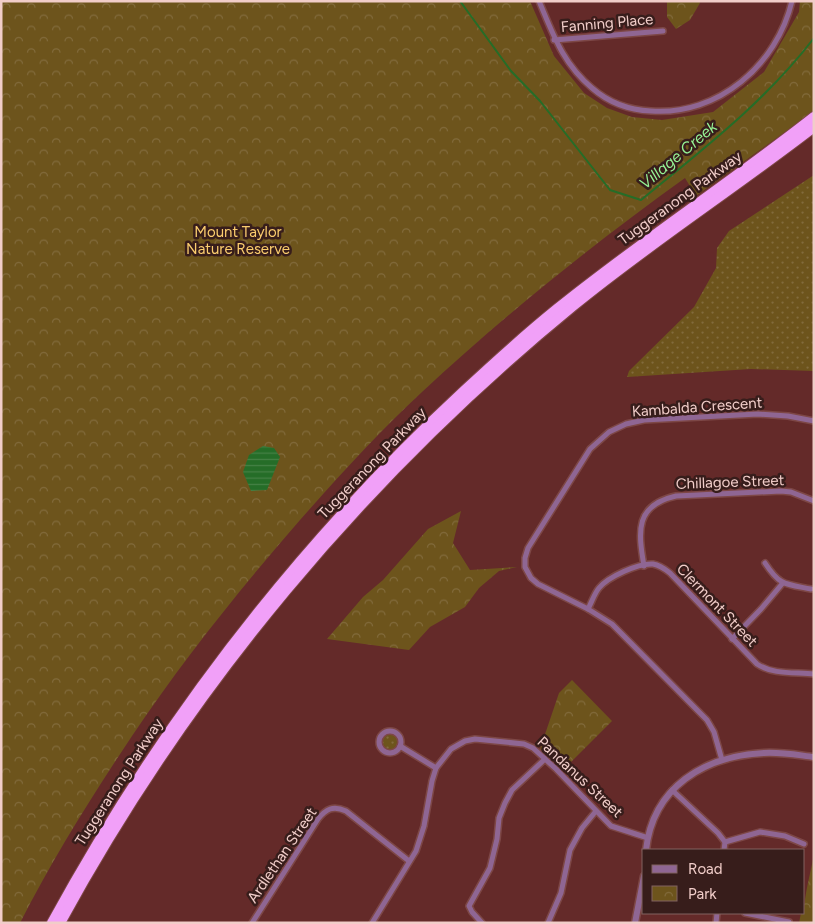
<svg xmlns="http://www.w3.org/2000/svg" width="815" height="924" font-family="Figtree,sans-serif">
  <defs>
    <pattern id="grass-dots" width="8" height="8" patternUnits="userSpaceOnUse" patternTransform="scale(1.25)"><rect width="8" height="8" fill="#6d541c"/><path d="M2 2h.1M6 6h.1" fill="none" stroke="#826b3c" stroke-width="1.8" stroke-linecap="round"/></pattern>
    <pattern id="park-crowns" width="20" height="18" patternUnits="userSpaceOnUse" patternTransform="scale(1.25)"><rect width="20" height="18" fill="#6d541c"/><path d="M2 6a3 3 0 1 1 6 0M12 15a3 3 0 1 1 6 0" fill="none" stroke="#826b3c"/></pattern>
    <pattern id="water-rules" width="6" height="5" patternUnits="userSpaceOnUse" patternTransform="scale(1.25)"><rect width="6" height="5" fill="#256d28"/><path d="M0 2.5h6" fill="none" stroke="#458146"/></pattern>
  </defs>
  <rect width="100%" height="100%" fill="#642a29"/>
  <!-- grass -->
  <g fill="url(#grass-dots)">
    <path d="M814 175V371L751 369 627 377 629 371 694 307 716 268 717 248 729 231Z"/>
    <circle cx="390" cy="742" r="9"/>
  </g>
  <!-- park -->
  <g fill="url(#park-crowns)">
    <path d="M1 1H530L554 56 584 93 607 108 632 117 662 120 713 112 764 72 799 12 800 1H814V111L696 196 685 178C593 244 505 315 422 392 379 432 339 476 300 520 240 589 183 660 132 736 92 796 53 858 20 923H1Z"/>
    <path d="M667 1H699L700 3 690 20 676 29 667 17Z"/>
    <path d="M461 511 453 543 470 570 517 567 499 571 479 588 465 607 430 627 409 650 327 639 363 597 383 580 428 529Z"/>
    <path d="M572 680 612 721 563 770 540 749 559 693Z"/>
    <path d="M814 854V923H799L801 913H804C804 895 811 872 814 854Z"/>
  </g>
  <!-- water -->
  <path fill="url(#water-rules)" d="M263 446 274 448 280 457 267 490 251 491 243 472 249 455Z"/>
  <g fill="none" stroke-linecap="round" stroke-linejoin="round">
    <!-- stream -->
    <path stroke="#256d28" stroke-width="2" d="M460 1 511 71 540 101 610 190 641 200C702 150 765 102 814 38"/>
    <defs>
      <g id="minor">
        <path d="M539 1C553 34 563 64 592 88 608 102 629 110 651 111 718 116 777 65 792 1"/>
        <path d="M554 40 663 31"/>
        <path d="M765 563C780 586 785 584 811 589"/>
        <path d="M644 566C638 531 635 505 676 496L781 491 791 492 814 501"/>
        <path d="M588 609C592 602 594 594 599 588 608 577 638 563 653 564 659 565 665 569 670 573L757 664C773 675 795 672 814 674"/>
        <path d="M732 639 761 609 782 584"/>
        <circle cx="390" cy="742" r="11"/>
        <path d="M400 746 436 768"/>
        <path d="M722 760 714 732 707 720 612 624 588 609 538 584 531 578 525 567V558L528 548 590 449 609 432 626 424 644 420 758 414 788 416 814 421"/>
        <path d="M672 790 718 833 725 842 724 850"/>
        <path d="M725 842 760 832 785 836 804 844"/>
        <path d="M745 913 789 922"/>
        <path d="M252 923 318 819C326 809 333 805 346 811L409 861"/>
        <path d="M372 923 416 851 424 826 432 781 436 768 451 749 465 741 475 739 524 744 533 748 556 769 611 826 648 838"/>
        <path d="M482 923 472 912 469 906 490 868 497 839 499 818 505 803 512 790 545 759"/>
        <path d="M548 923 561 893 570 850 582 828 596 811"/>
        <path d="M716 923 717 913"/>
      </g>
      <g id="tertiary">
        <path d="M646 850C653 787 704 756 764 753 781 752 797 755 814 757"/>
        <path d="M635 923 644 876"/>
      </g>
      <g id="motorway">
        <path d="M52 923C160 725 298 545 464 391 494 363 525 335 557 309 640 242 730 183 814 117"/>
        <path d="M60 923C189 686 364 477 573 306 650 243 735 188 814 127"/>
      </g>
    </defs>
    <!-- minor casing -->
    <use href="#minor" stroke="#7d4746" stroke-width="8"/>
    <!-- tertiary casing -->
    <use href="#tertiary" stroke="#7d4746" stroke-width="9"/>
    <!-- motorway casing -->
    <use href="#motorway" stroke="#7d4746" stroke-width="12"/>
    <!-- minor -->
    <use href="#minor" stroke="#8f6693" stroke-width="5"/>
    <!-- tertiary -->
    <use href="#tertiary" stroke="#8f6693" stroke-width="6"/>
    <!-- motorway -->
    <use href="#motorway" stroke="#f1a0f8" stroke-width="10"/>
  </g>
  <g text-anchor="middle" dominant-baseline="central" stroke-width="5" stroke-linejoin="round" paint-order="stroke">
    <!-- street labels -->
    <g font-size="15" fill="#f1cdc9" stroke="#371d1b">
      <text transform="translate(607 23) rotate(-5)">Fanning Place</text>
      <text transform="translate(680 198) rotate(-36)">Tuggeranong Parkway</text>
      <text transform="translate(697 407) rotate(-4)">Kambalda Crescent</text>
      <text transform="translate(372 463) rotate(-46)">Tuggeranong Parkway</text>
      <text transform="translate(730 482) rotate(-2)">Chillagoe Street</text>
      <text transform="translate(717 605) rotate(46)">Clermont Street</text>
      <text transform="translate(580 777) rotate(43)">Pandanus Street</text>
      <text transform="translate(119 782) rotate(-57)">Tuggeranong Parkway</text>
      <text transform="translate(282 855) rotate(-56)">Ardlethan Street</text>
    </g>
    <!-- park labels -->
    <g font-size="15" fill="#fbcd6e" stroke="#371d1b">
      <text x="238" y="232">Mount Taylor<tspan x="238" dy="17">Nature Reserve</tspan></text>
    </g>
    <!-- water labels -->
    <g font-size="16" font-style="italic" fill="#95f294" stroke="#371d1b">
      <text transform="translate(678 155) rotate(-40)">Village Creek</text>
    </g>
  </g>
  <!-- border -->
  <rect width="815" height="924" fill="none" stroke="#f1cdc9" stroke-width="5"/>
  <!-- legend -->
  <rect x="642" y="849" width="162" height="65" fill="#371d1b" stroke="#816361"/>
  <rect x="652" y="865" width="25" height="8" fill="#8f6693" stroke="#816361"/>
  <text x="688" y="874" font-size="15" fill="#f1cdc9">Road</text>
  <rect x="652" y="886" width="25" height="15" fill="url(#park-crowns)" stroke="#816361"/>
  <text x="688" y="899" font-size="15" fill="#f1cdc9">Park</text>
</svg>
